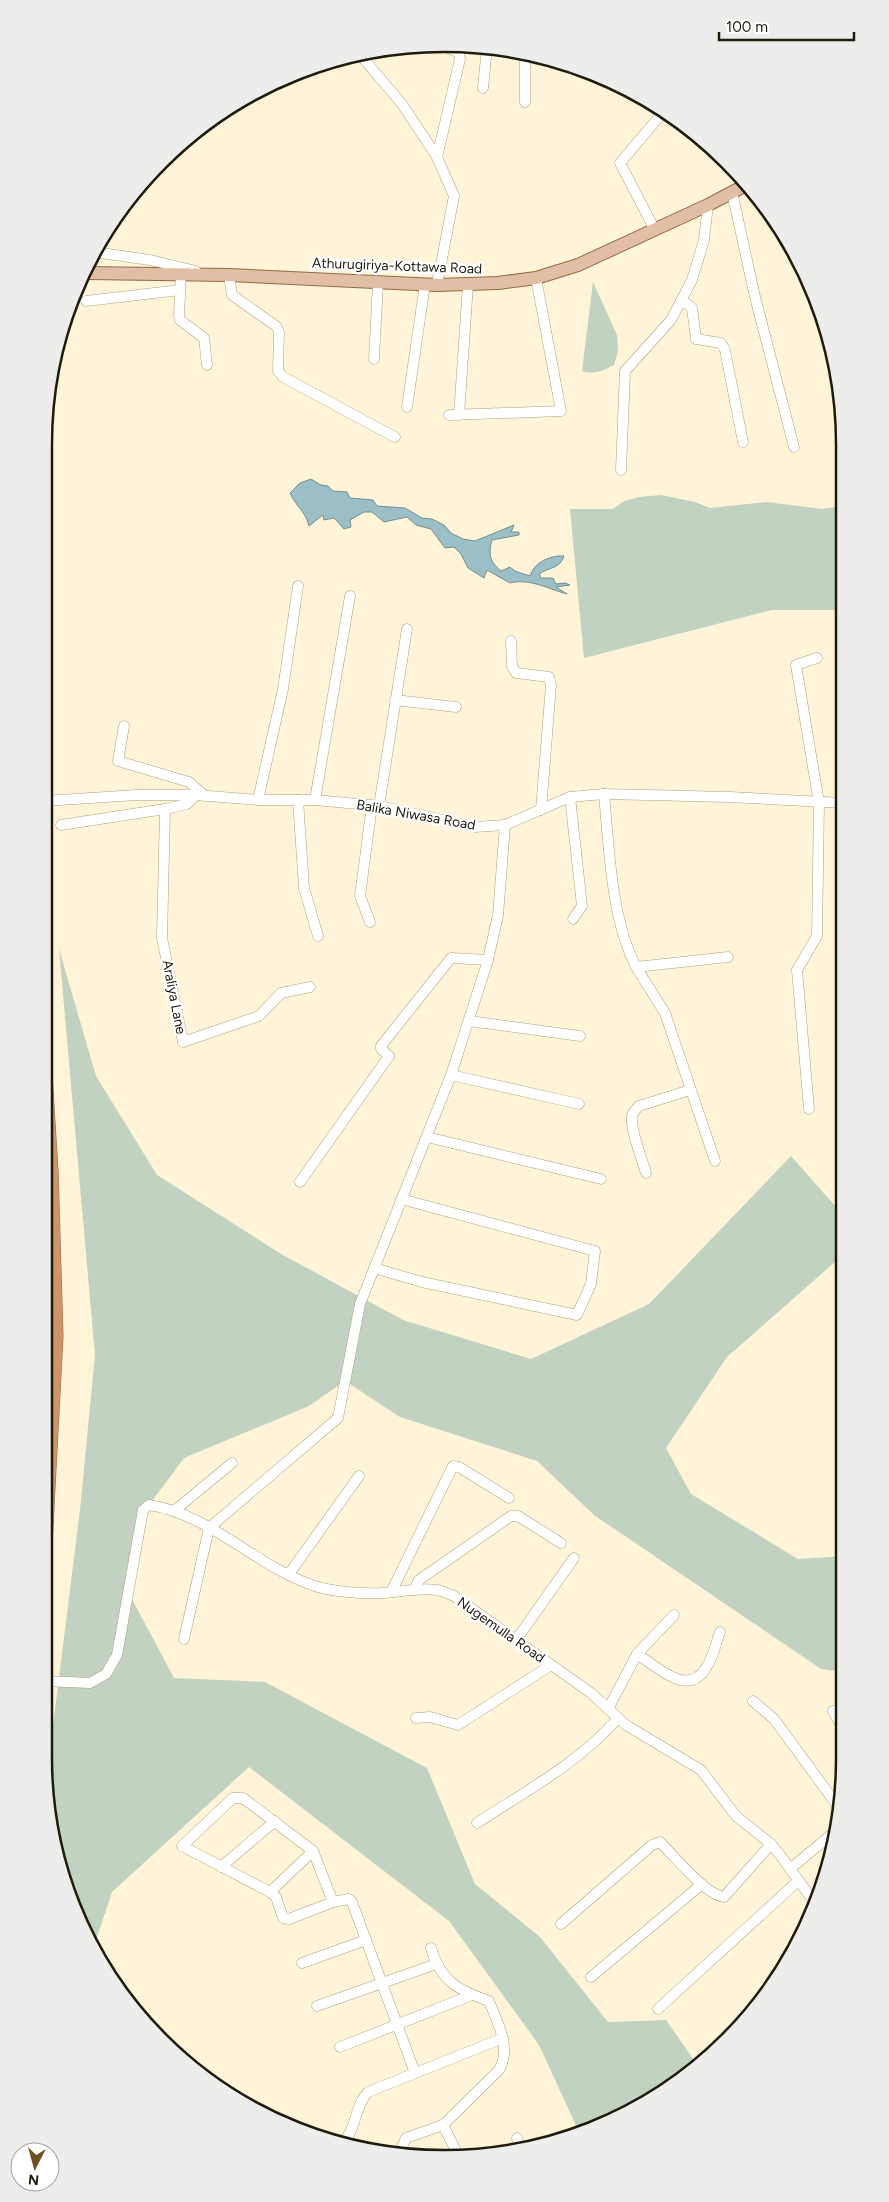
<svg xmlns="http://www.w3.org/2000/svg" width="889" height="2202" font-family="Figtree,sans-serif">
  <rect width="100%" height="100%" fill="#fff4d7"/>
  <!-- green -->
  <g fill="#c2d2c0">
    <path d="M593 282 617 335 618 351 614 365C603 371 594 375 582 371Z"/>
    <path d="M661 495 695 502 710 508 767 502 822 509 842 506V610H772L584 658 570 509H613L624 501 639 497Z"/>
    <path d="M59 949 96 1076 157 1175 281 1254 403 1320 531 1359 649 1304 791 1156 844 1216V1254L727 1357 666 1448 691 1494 798 1559 845 1556V1672L821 1669 594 1515 537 1461 400 1417 345 1381 309 1406 184 1458 149 1505 126 1588 174 1678 265 1682 427 1768 475 1884 540 1937 608 2022 666 2020 698 2066 645 2104 578 2130 539 2045 449 1921 249 1767 112 1892 93 1949 65 1887 47 1774 80 1510 95 1355Z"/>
  </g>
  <!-- water -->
  <path fill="#9abfc7" stroke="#758e8f" d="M311 479 321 485 328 486 333 491 347 492 350 498 373 500 377 506 405 508 422 518 432 519 444 525 451 533 463 539 475 541 514 525 511 532H519V535L492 540C488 554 490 562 501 571L510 567 515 571 530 576C534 562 551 555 564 556 560 569 549 567 539 574L541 578H553L556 584 565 583 570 585 556 587 567 594C548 589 530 578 510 583L487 570 484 578 468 568 461 554 454 547 445 548 431 529 416 525 407 517 384 522 372 512H364L350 520 351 527 344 529 334 518 324 520 323 515 309 526C306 512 295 505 290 493L300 483Z"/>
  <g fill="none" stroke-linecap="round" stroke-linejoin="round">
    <defs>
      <g id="minor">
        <path d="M525 54V102"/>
        <path d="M362 57 402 104 437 157 454 196 437 285"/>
        <path d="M483 88 487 47"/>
        <path d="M437 157 460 59 459 53 441 45"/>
        <path d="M732 192 755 297 794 447"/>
        <path d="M655 230 620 163 665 110"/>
        <path d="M94 252 150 260 196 271"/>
        <path d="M181 274 179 316 180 320 204 338 207 365"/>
        <path d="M229 275 232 295 276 326 279 332 278 371 283 377 395 437"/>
        <path d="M811 285 816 307 820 310"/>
        <path d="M682 300 692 308 696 339 721 343 725 350 743 442"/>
        <path d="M86 301 180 290"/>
        <path d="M374 359 378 283"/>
        <path d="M407 407 425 284"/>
        <path d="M449 415 561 411 536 278"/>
        <path d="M459 415 468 285"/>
        <path d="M621 470 625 371 671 320 692 280 704 240 708 205"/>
        <path d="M511 641 512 666 516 673 549 677 551 685 541 810"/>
        <path d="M395 700 456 707"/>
        <path d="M124 726 118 761 189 782 205 796"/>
        <path d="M604 794C609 847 611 918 636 967L728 957"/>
        <path d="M570 797 582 906 573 919"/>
        <path d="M258 800 283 689 298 586"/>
        <path d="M298 800 304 888 318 936"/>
        <path d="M315 800 350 596"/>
        <path d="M44 801 137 795H196L258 800H315L379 806 475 827 505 825 570 797 604 794 730 797 843 803"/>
        <path d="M379 806 407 629"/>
        <path d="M165 809 162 938 183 1042 259 1016 281 993 310 987"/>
        <path d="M61 825 165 809 187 804 196 795"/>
        <path d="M370 922 360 896 372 805"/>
        <path d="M636 967 665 1013 715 1161"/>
        <path d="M469 1021 580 1036"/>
        <path d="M451 1075 579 1104"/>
        <path d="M809 1109 797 970 817 936 819 803 796 665 817 658"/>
        <path d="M427 1137 601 1179"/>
        <path d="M646 1173C642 1159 630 1129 632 1116 633 1112 636 1109 639 1106L690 1090"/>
        <path d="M300 1182 389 1056 381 1049V1046L451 958 488 960"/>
        <path d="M374 1268 422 1282 577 1315 591 1284 595 1251 401 1199"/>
        <path d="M174 1511 232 1463"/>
        <path d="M289 1574 359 1476"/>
        <path d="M414 1590 419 1580 511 1516H518L561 1543"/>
        <path d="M391 1592 453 1466 459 1467 509 1498"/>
        <path d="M184 1639 209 1528 338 1418 360 1304 451 1075 488 960 498 915 505 825"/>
        <path d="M516 1640 574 1558"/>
        <path d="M637 1654C658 1667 687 1698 706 1668 713 1658 716 1643 720 1632"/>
        <path d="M44 1681 90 1683 106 1674 117 1655 143 1510 149 1505C210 1514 256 1566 312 1585 331 1592 363 1594 383 1593 400 1592 420 1587 437 1590 442 1591 449 1594 454 1596L591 1693 626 1725 701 1770 736 1816 771 1844 780 1855 815 1903"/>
        <path d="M753 1701 774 1719 837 1805"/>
        <path d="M608 1709 637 1654 674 1615"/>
        <path d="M833 1711 845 1732"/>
        <path d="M416 1718 430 1717 458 1725 551 1665"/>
        <path d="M477 1823C526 1791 580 1762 618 1718"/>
        <path d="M221 1867 275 1821"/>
        <path d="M790 1869 833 1833"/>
        <path d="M270 1892 313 1851"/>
        <path d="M333 1902 313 1851 243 1798H233L182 1846 270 1892 276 1897 283 1918 289 1919 333 1902 349 1899 352 1902 415 2073"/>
        <path d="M561 1924 652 1845 660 1842C674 1856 706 1895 724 1897L771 1844"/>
        <path d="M302 1963 366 1940"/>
        <path d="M591 1977 702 1884"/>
        <path d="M317 2006 436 1964"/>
        <path d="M658 2009 798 1881"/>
        <path d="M340 2047 472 1995"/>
        <path d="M443 2125 457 2153"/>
        <path d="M517 2138 521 2151"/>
        <path d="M342 2143C357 2130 354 2106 368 2092L503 2038"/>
        <path d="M403 2154 401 2149 406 2138 443 2125 499 2070C512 2049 497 2021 489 2001 457 1990 441 1981 431 1948"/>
      </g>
      <path id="major" d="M85 273 229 275 437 285 498 283 536 278 578 265 708 205 748 184"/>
      <path id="highway" d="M44 1059 51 1170 56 1336 44 1564"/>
    </defs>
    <!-- minor casing -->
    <use href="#minor" stroke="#ada07e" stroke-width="11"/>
    <!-- major casing -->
    <use href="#major" stroke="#916a48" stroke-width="14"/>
    <!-- highway casing -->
    <use href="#highway" stroke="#916a48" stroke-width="15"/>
    <!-- minor -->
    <use href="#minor" stroke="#fff" stroke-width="10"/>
    <!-- major -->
    <use href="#major" stroke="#e2bfa4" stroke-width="12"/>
    <!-- highway -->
    <use href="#highway" stroke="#cf9568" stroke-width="14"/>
  </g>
  <g text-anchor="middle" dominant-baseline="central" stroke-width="5" stroke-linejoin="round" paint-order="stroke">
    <!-- street labels -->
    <g font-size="14" fill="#1f1b0d" stroke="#fff">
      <text transform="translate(397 266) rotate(2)">Athurugiriya-Kottawa Road</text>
      <text transform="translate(416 815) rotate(10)">Balika Niwasa Road</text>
      <text transform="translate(174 997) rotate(79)">Araliya Lane</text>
      <text transform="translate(501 1630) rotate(35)">Nugemulla Road</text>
    </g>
  </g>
  <!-- crop -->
  <path d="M0 0H889V2202H0ZM444 52H444A392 392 0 0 1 836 444V1758A392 392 0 0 1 444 2150H444A392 392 0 0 1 52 1758V444A392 392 0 0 1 444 52Z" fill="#ededec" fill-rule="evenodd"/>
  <path fill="none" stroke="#1f1b0d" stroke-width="2.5" d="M444 52H444A392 392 0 0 1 836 444V1758A392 392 0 0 1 444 2150H444A392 392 0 0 1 52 1758V444A392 392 0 0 1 444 52Z"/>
  <!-- north arrow -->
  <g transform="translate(35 2167) rotate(186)"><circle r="24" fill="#ffffff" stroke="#a5a49e"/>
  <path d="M0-4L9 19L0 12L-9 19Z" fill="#6c5023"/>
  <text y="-8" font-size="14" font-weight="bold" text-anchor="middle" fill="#1f1b0d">N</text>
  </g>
  <!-- scale -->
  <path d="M719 32v8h135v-8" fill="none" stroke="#1f1b0d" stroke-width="2.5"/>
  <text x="726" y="32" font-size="15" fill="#1f1b0d" stroke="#ffffff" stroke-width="4" paint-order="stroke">100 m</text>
</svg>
